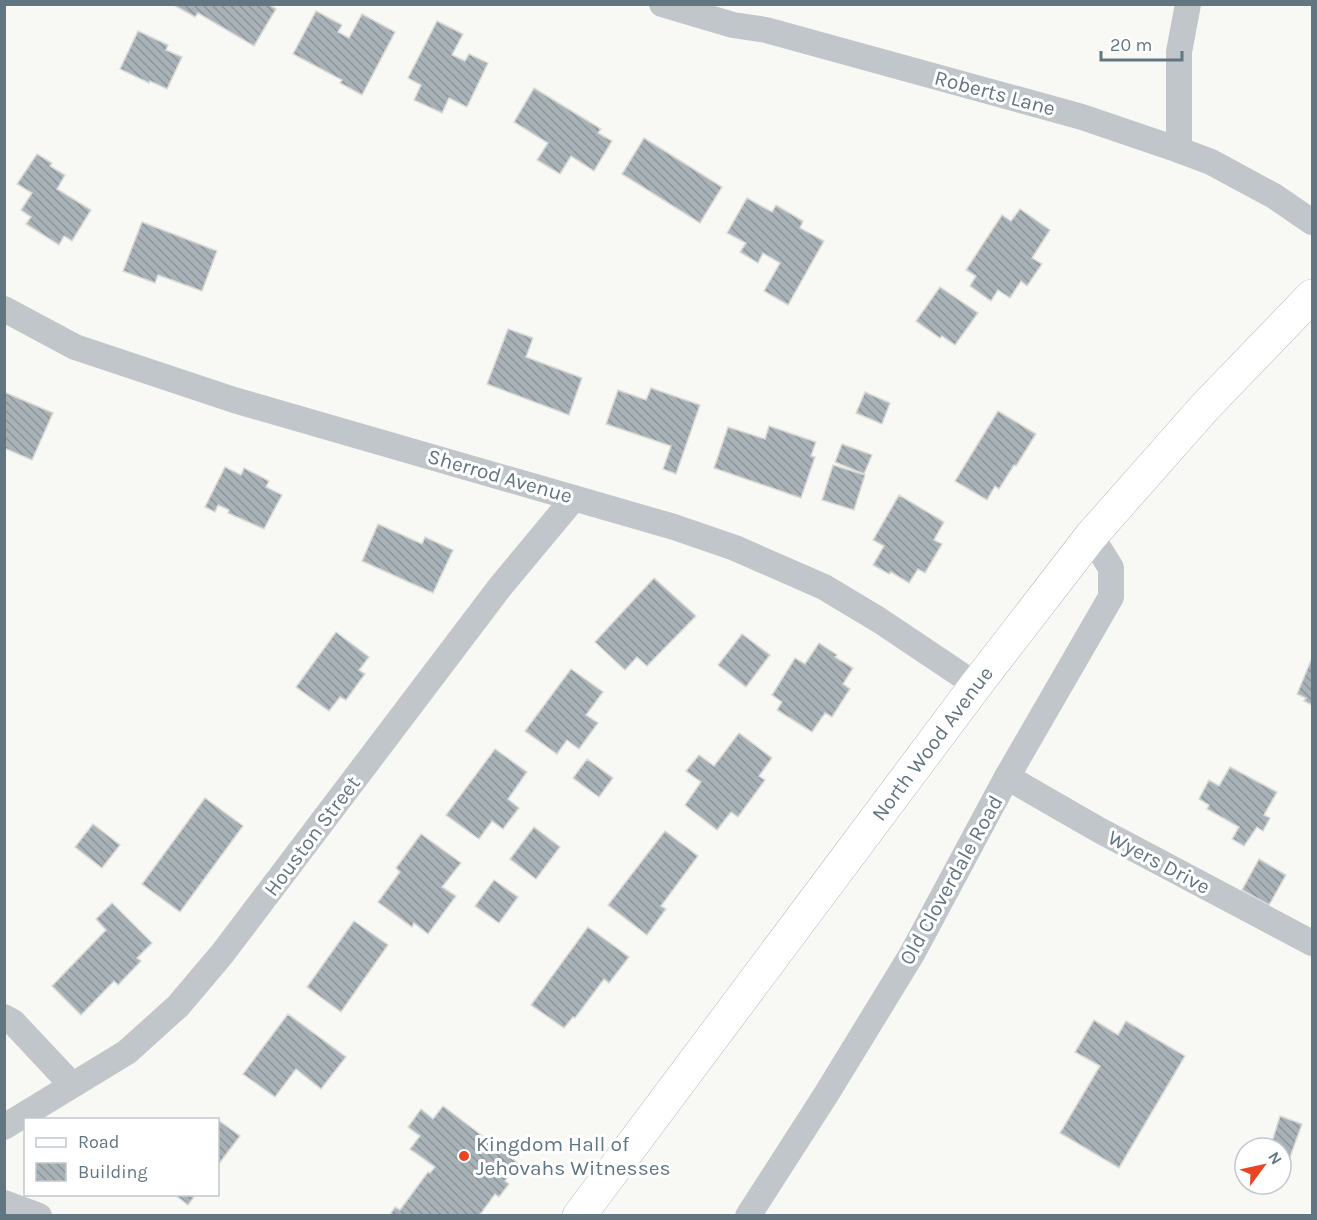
<svg xmlns="http://www.w3.org/2000/svg" width="1317" height="1220" font-family="Karla,sans-serif">
  <defs>
    <pattern id="building-back-hatch" width="6" height="6" patternUnits="userSpaceOnUse" patternTransform="scale(1.5)"><rect width="6" height="6" fill="#a8b2b7"/><path d="M-1 5l2 2M0 0l6 6M5-1l2 2" fill="none" stroke="#8c959a"/></pattern>
  </defs>
  <rect width="100%" height="100%" fill="#f8f8f5"/>
  <!-- building -->
  <g fill="url(#building-back-hatch)" stroke="#dadad7" stroke-width="1.5">
    <path d="M172 4H268L276 9 254 46 198 13 195 17Z"/>
    <path d="M316 11 342 25 338 32 349 38 362 14 395 32 362 95 340 83 342 80 293 54Z"/>
    <path d="M437 21 463 34 452 55 465 61 469 54 488 63 467 107 449 98 442 113 414 100 421 85 408 78Z"/>
    <path d="M138 31 168 45 166 50 182 57 167 89 150 81 149 83 120 69Z"/>
    <path d="M534 88 601 129 598 133 612 141 594 171 571 156 560 174 537 160 548 143 514 122Z"/>
    <path d="M644 138 722 187 700 223 622 174Z"/>
    <path d="M37 154 52 163 50 166 65 175 57 189 91 210 72 241 64 236 59 245 26 224 31 217 21 210 32 193 17 184Z"/>
    <path d="M747 198 772 212 776 205 803 221 800 228 824 241 788 305 764 291 780 263 763 253 758 263 740 252 746 243 727 233Z"/>
    <path d="M1020 209 1050 230 1032 258 1042 264 1027 286 1021 281 1010 298 998 290 991 301 970 286 976 276 966 270 1002 215 1011 221Z"/>
    <path d="M142 222 217 251 202 291 158 275 155 283 123 271Z"/>
    <path d="M940 287 978 313 955 345 942 336 940 338 916 321Z"/>
    <path d="M508 329 533 338 526 357 582 378 569 415 487 384Z"/>
    <path d="M651 388 700 405 676 474 663 469 671 446 606 424 618 390 646 400Z"/>
    <path d="M4 392 53 413 32 460 4 448Z"/>
    <path d="M865 392 890 403 882 424 856 413Z"/>
    <path d="M998 411 1036 434 1016 466 1014 465 999 489 995 486 987 500 955 481Z"/>
    <path d="M769 426 816 442 811 456 815 457 801 498 714 468 728 427 765 439Z"/>
    <path d="M842 444 872 455 864 474 835 462Z"/>
    <path d="M833 465 865 475 854 510 822 500Z"/>
    <path d="M225 467 241 475 244 468 269 481 266 487 282 495 264 529 228 513 229 510 218 505 215 512 205 507Z"/>
    <path d="M899 495 944 522 934 540 942 544 925 573 918 569 909 583 891 572 889 574 873 565 884 546 873 540Z"/>
    <path d="M378 524 422 544 425 537 453 550 433 593 362 561Z"/>
    <path d="M654 578 696 616 647 666 637 657 625 670 595 642Z"/>
    <path d="M336 632 369 657 359 670 365 674 346 700 340 697 329 711 296 687Z"/>
    <path d="M742 634 770 655 746 687 718 665Z"/>
    <path d="M819 643 837 655 835 657 853 668 843 684 850 689 832 717 825 713 812 732 777 710 782 702 772 695 795 658 805 664Z"/>
    <path d="M1312 658V705L1304 701 1306 698 1297 694Z"/>
    <path d="M571 669 603 692 586 715 598 723 579 749 567 740 557 754 525 731Z"/>
    <path d="M739 733 772 758 759 776 765 780 738 817 731 812 717 830 685 805 701 782 686 771 699 755 714 766Z"/>
    <path d="M495 749 527 772 508 799 519 808 503 829 492 821 479 839 446 815Z"/>
    <path d="M587 759 613 778 599 797 573 778Z"/>
    <path d="M1230 767 1277 792 1264 815 1270 818 1263 831 1257 827 1244 846 1232 839 1239 827 1207 809 1209 805 1199 799 1209 780 1219 786Z"/>
    <path d="M205 798 243 826 180 912 142 884Z"/>
    <path d="M93 824 120 845 102 868 75 847Z"/>
    <path d="M534 827 560 847 536 879 510 859Z"/>
    <path d="M665 831 698 856 661 906 666 909 647 935 608 905Z"/>
    <path d="M421 834 461 863 442 887 456 896 428 934 414 923 412 927 378 902 400 872 396 868Z"/>
    <path d="M1259 859 1286 875 1269 905 1242 890Z"/>
    <path d="M494 880 518 897 499 923 475 906Z"/>
    <path d="M112 903 152 943 137 958 141 961 118 985 114 981 81 1015 52 986 106 930 96 919Z"/>
    <path d="M354 921 388 945 341 1012 307 987Z"/>
    <path d="M588 927 629 957 609 983 604 979 575 1018 573 1017 564 1028 531 1005Z"/>
    <path d="M288 1014 346 1057 321 1089 296 1069 275 1097 243 1074Z"/>
    <path d="M1094 1020 1118 1035 1126 1021 1185 1056 1119 1168 1060 1133 1100 1066 1075 1052Z"/>
    <path d="M443 1106 518 1163 505 1181 509 1184 499 1197 495 1194 479 1216H389L395 1207 400 1210 428 1172 430 1173 435 1167 410 1149 420 1136 408 1127 421 1109 433 1119Z"/>
    <path d="M1280 1116 1302 1124 1289 1160 1281 1158V1148H1270Z"/>
    <path d="M218 1120 240 1136 218 1165Z"/>
    <path d="M174 1194H196L188 1205Z"/>
  </g>
  <g fill="none" stroke-linecap="round" stroke-linejoin="round">
    <defs>
      <g id="secondary">
        <path id="s1" d="M579 1216 976 685 1091 536 1205 407 1312 296"/>
      </g>
    </defs>
    <!-- secondary casing -->
    <use href="#secondary" stroke="#b3babe" stroke-width="34"/>
    <!-- minor -->
    <g stroke="#c1c6ca" stroke-width="26">
      <path d="M662 4 733 25 766 30 1082 117 1179 150 1211 162 1274 196 1312 222"/>
      <path d="M1179 150V52L1188 4"/>
      <path d="M4 309 75 347 234 400 674 527 735 548 824 587 879 620 976 685"/>
      <path d="M1007 777 1099 830 1312 943"/>
      <path d="M4 1017 13 1022 72 1085"/>
      <path d="M4 1127 127 1052 178 1006 222 954 500 587 574 498"/>
      <path d="M4 1203 39 1216"/>
      <path d="M748 1216 827 1093 912 954 1007 777 1111 597V568L1091 536"/>
    </g>
    <!-- secondary -->
    <use href="#secondary" stroke="#fff" stroke-width="33"/>
  </g>
  <!-- markers -->
  <circle fill="#eb4422" stroke="#fff" stroke-width="2" cx="464" cy="1156" r="6"/>
  <g text-anchor="middle" dominant-baseline="central" stroke-width="6" stroke-linejoin="round" paint-order="stroke">
    <!-- street labels -->
    <g font-size="21" fill="#627681" stroke="#fff">
      <text transform="translate(995 93) rotate(15)">Roberts Lane</text>
      <text transform="translate(500 476) rotate(16)">Sherrod Avenue</text>
      <text stroke="none"><textPath href="#s1" startOffset="590">North Wood Avenue</textPath></text>
      <text transform="translate(312 836) rotate(-53)">Houston Street</text>
      <text transform="translate(1159 862) rotate(28)">Wyers Drive</text>
      <text transform="translate(951 880) rotate(-61)">Old Cloverdale Road</text>
    </g>
    <!-- poi labels -->
    <g font-size="21" fill="#627681" stroke="#fff" text-anchor="start">
      <text x="476" y="1144">Kingdom Hall of<tspan x="476" dy="24">Jehovahs Witnesses</tspan></text>
    </g>
  </g>
  <!-- border -->
  <rect width="1317" height="1220" fill="none" stroke="#627681" stroke-width="12"/>
  <!-- legend -->
  <rect x="24" y="1118" width="195" height="78" fill="#ffffff" stroke="#c0c8cd" stroke-width="1.5"/>
  <rect x="36" y="1138" width="30" height="9" fill="#ffffff" stroke="#c0c8cd" stroke-width="1.5"/>
  <text x="78" y="1148" font-size="18" fill="#627681">Road</text>
  <rect x="36" y="1163" width="30" height="18" fill="url(#building-back-hatch)" stroke="#c0c8cd" stroke-width="1.5"/>
  <text x="78" y="1178" font-size="18" fill="#627681">Building</text>
  <!-- north arrow -->
  <g transform="translate(1263 1166) rotate(57)"><circle r="28" fill="#ffffff" stroke="#c0c8cd" stroke-width="1.5"/>
  <path d="M0-4.5L10 22L0 15L-10 22Z" fill="#eb4422"/>
  <text y="-9" font-size="16" font-weight="bold" text-anchor="middle" fill="#627681">N</text>
  </g>
  <!-- scale -->
  <path d="M1101 51v9h81v-9" fill="none" stroke="#627681" stroke-width="3"/>
  <text x="1110" y="51" font-size="18" fill="#627681" stroke="#ffffff" stroke-width="4.5" paint-order="stroke">20 m</text>
</svg>
